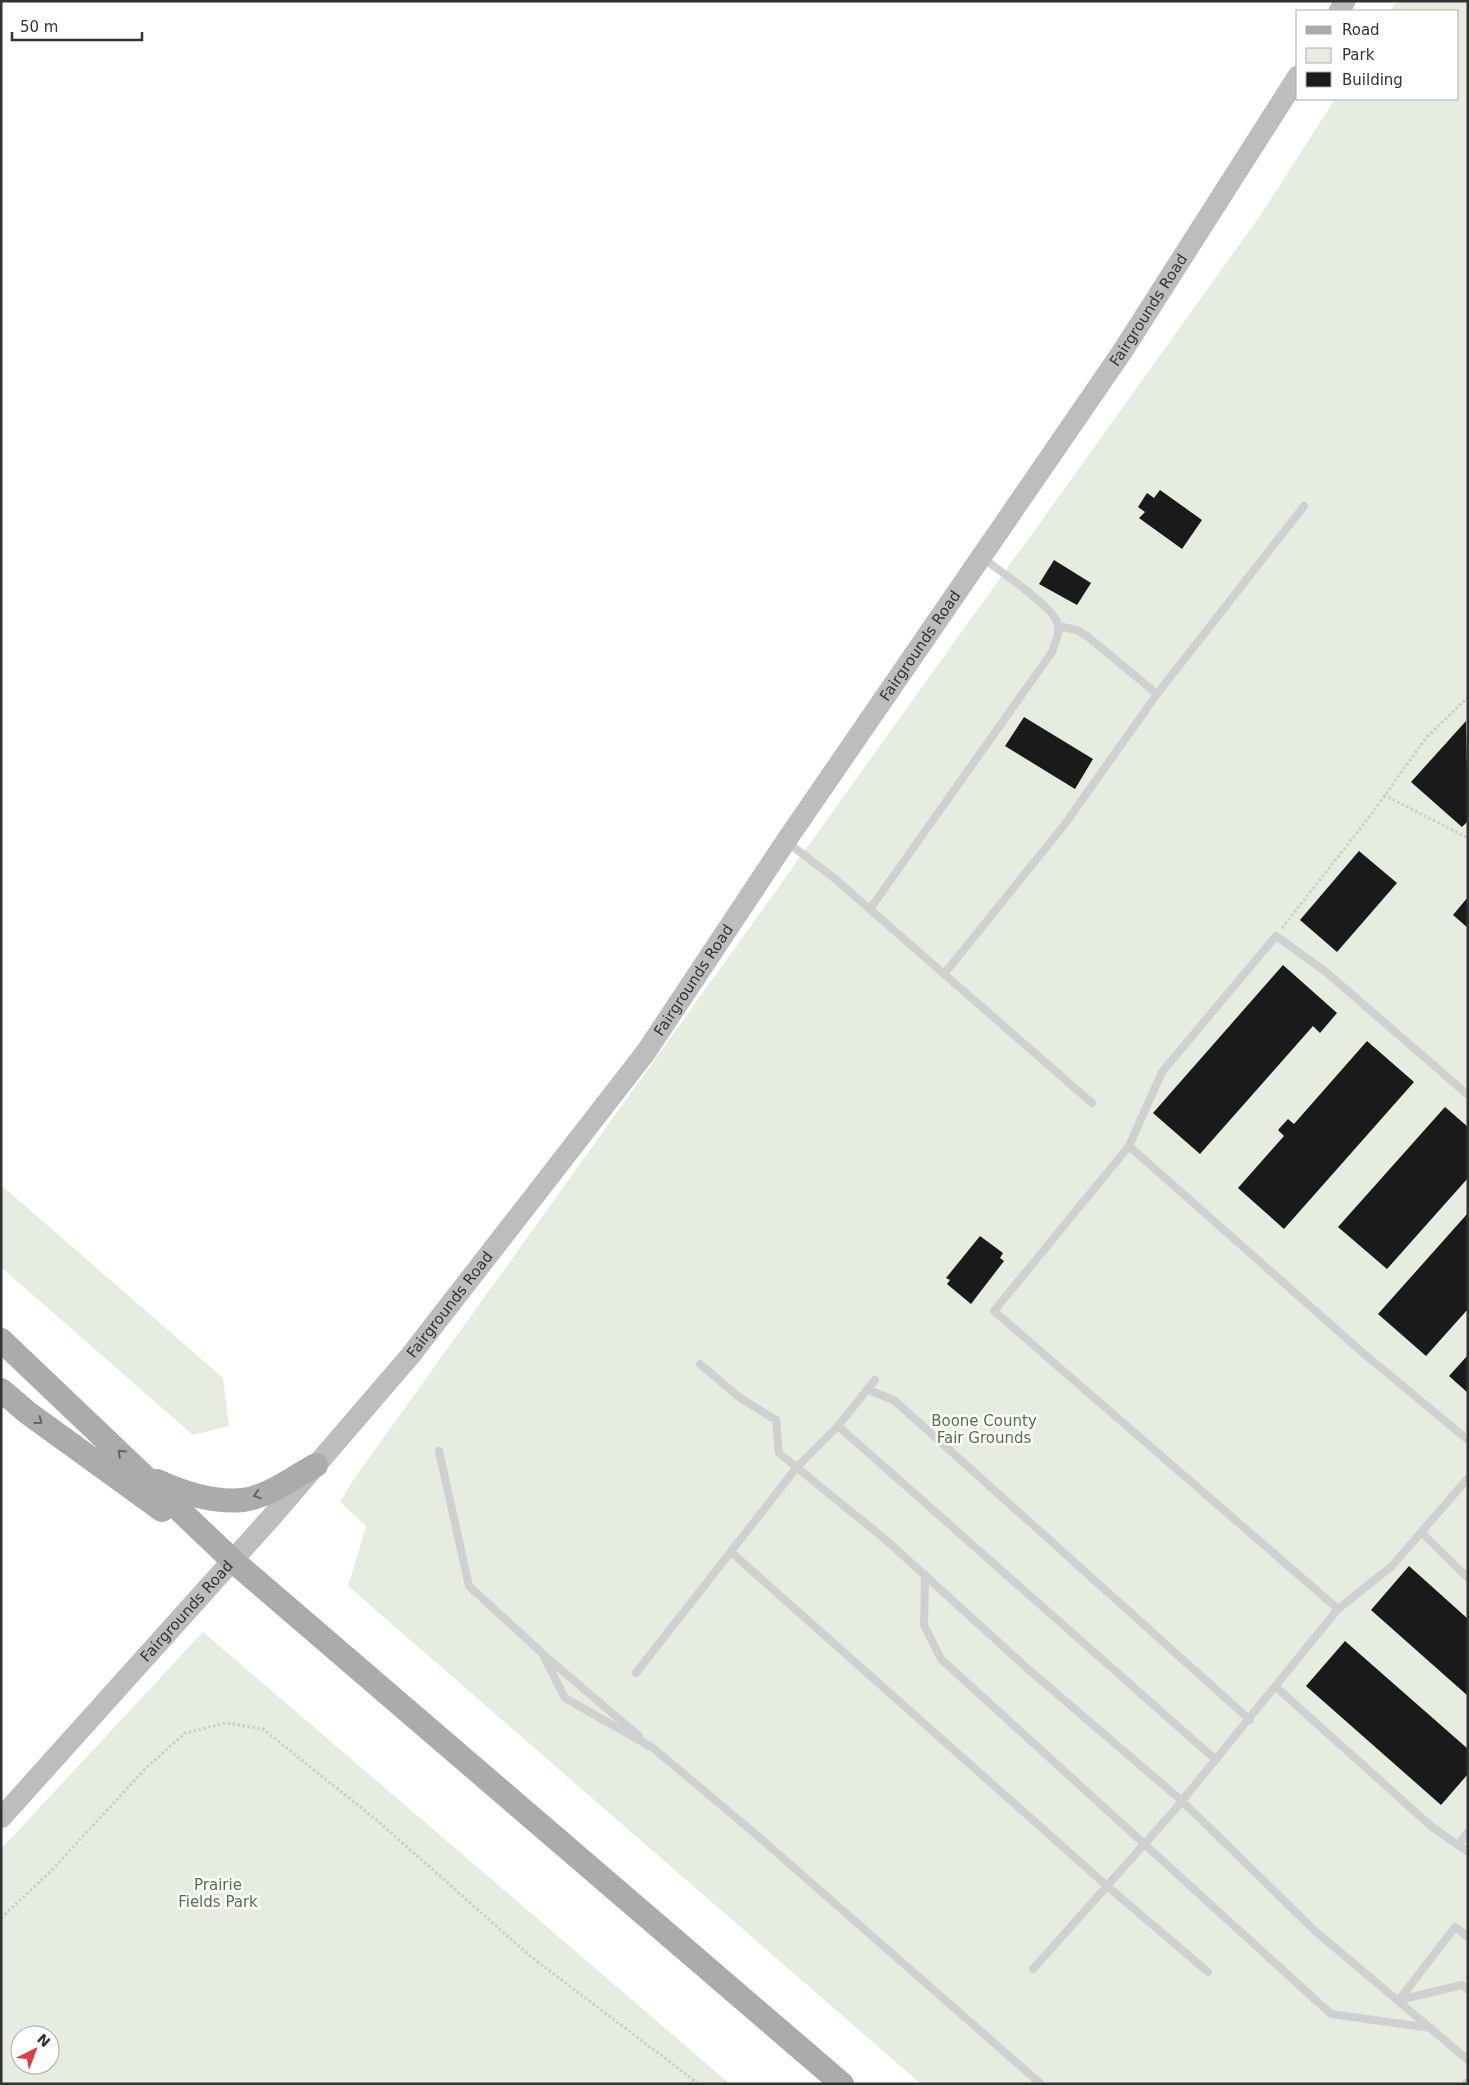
<svg xmlns="http://www.w3.org/2000/svg" width="1469" height="2085" font-family="'DejaVu Sans',sans-serif">
  <rect width="100%" height="100%" fill="#fff"/>
  <!-- green -->
  <g fill="#e6ecdf" fill-rule="evenodd">
    <path d="M1397 1H1468V2084H921L348 1586 366 1526 340 1502 354 1479 1260 216 1335 99H1458V11H1390Z"/>
    <path d="M1 1185 223 1378 229 1426 193 1435 1 1267Z"/>
    <path d="M203 1632 730 2084H1V1849ZM20 2035H50V2065H20Z"/>
  </g>
  <!-- building -->
  <g fill="#1a1a1a">
    <path d="M1160 490 1202 520 1182 549 1139 518 1145 512 1138 507 1147 493 1154 498Z"/>
    <path d="M1054 560 1091 583 1077 605 1039 584Z"/>
    <path d="M1024 717 1093 759 1075 789 1005 746Z"/>
    <path d="M1466 721 1468 821 1462 827 1411 782Z"/>
    <path d="M1359 851 1397 883 1337 952 1300 920Z"/>
    <path d="M1468 897V928L1453 915Z"/>
    <path d="M1283 965 1337 1013 1320 1033 1313 1026 1200 1154 1153 1113Z"/>
    <path d="M1367 1041 1414 1082 1284 1229 1238 1188 1284 1136 1278 1130 1288 1119 1294 1124Z"/>
    <path d="M1445 1107 1468 1127V1178L1387 1269 1338 1227Z"/>
    <path d="M1468 1213V1309L1426 1356 1378 1314Z"/>
    <path d="M980 1236 1003 1253 1000 1258 1004 1261 971 1304 947 1284 950 1280 946 1278Z"/>
    <path d="M1468 1355V1393L1449 1376Z"/>
    <path d="M1409 1566 1468 1619V1696L1371 1610Z"/>
    <path d="M1345 1641 1468 1749V1774L1441 1805 1306 1686Z"/>
  </g>
  <g fill="none" stroke-linecap="round" stroke-linejoin="round">
    <!-- path -->
    <g stroke="#cdcdcd" stroke-width="3" stroke-dasharray="2.5 2.5" stroke-linecap="butt">
      <path d="M1384 795 1468 838"/>
      <path d="M1282 928 1370 816 1426 738 1468 697"/>
      <path d="M1 1918 51 1871 145 1769 185 1733 226 1723 263 1729 379 1822 530 1956 699 2084"/>
    </g>
    <!-- lane -->
    <g stroke="#d0d0d0" stroke-width="8">
      <path d="M1157 694 1304 506"/>
      <path d="M787 842 834 878 1092 1103"/>
      <path d="M870 909 1052 652C1055 642 1061 632 1057 622 1051 605 999 571 983 558"/>
      <path d="M944 974 1065 824 1157 694 1087 636 1077 630 1058 626"/>
      <path d="M1129 1146 1363 1353 1468 1440"/>
      <path d="M700 1364 740 1398 776 1420 779 1453 886 1540 1028 1669 1182 1801 1314 1930 1468 2060"/>
      <path d="M867 1389 895 1401 1250 1720"/>
      <path d="M838 1426 1216 1760"/>
      <path d="M439 1451 469 1586 542 1653 565 1698 653 1748 752 1831 1041 2084"/>
      <path d="M1421 1532 1468 1578"/>
      <path d="M731 1552 1107 1886 1208 1972"/>
      <path d="M925 1575 924 1625 941 1659 1331 2014 1431 2028"/>
      <path d="M1338 1609 994 1311 1129 1146 1162 1072 1276 936 1326 972 1468 1095"/>
      <path d="M545 1656 639 1736"/>
      <path d="M636 1673 797 1467 838 1426 875 1380"/>
      <path d="M1276 1687 1432 1827 1468 1852"/>
      <path d="M1458 1845 1468 1832"/>
      <path d="M1033 1969 1172 1813 1338 1609 1392 1566 1468 1478"/>
      <path d="M1399 2000 1455 1927 1468 1937"/>
      <path d="M1399 2000 1462 1985 1468 1990"/>
      <path d="M1465 2084 1468 2082"/>
    </g>
    <!-- secondary -->
    <g stroke="#bdbdbd" stroke-width="21">
      <path d="M1339 11 1345 1"/>
      <path id="s1" d="M1 1818 276 1512 410 1356 646 1052 786 841 1122 352 1298 76"/>
    </g>
    <!-- primary -->
    <g stroke="#ababab" stroke-width="24">
      <path d="M1 1340 232 1560 842 2084"/>
      <path d="M1 1390 28 1413 162 1510"/>
      <path d="M157 1481C183 1493 213 1503 243 1500 268 1497 294 1477 316 1465"/>
    </g>
  </g>
  <!-- one-way arrows -->
  <defs><path id="oneway-chevron" d="M-2-3.5L2.5 0L-2 3.5" fill="none" stroke-width="1.6" stroke-linecap="round" stroke-linejoin="round" transform="scale(1.25)"/></defs>
  <g stroke="#636363">
    <use href="#oneway-chevron" transform="translate(39 1421) rotate(36)"/>
    <use href="#oneway-chevron" transform="translate(121 1453) rotate(-136)"/>
    <use href="#oneway-chevron" transform="translate(257 1495) rotate(162)"/>
  </g>
  <g text-anchor="middle" dominant-baseline="central" stroke-width="5" stroke-linejoin="round" paint-order="stroke">
    <!-- street labels -->
    <g font-size="15" fill="#333" stroke="#fff">
      <text stroke="none"><textPath href="#s1" startOffset="1898">Fairgrounds Road</textPath></text>
      <text stroke="none"><textPath href="#s1" startOffset="1492">Fairgrounds Road</textPath></text>
      <text stroke="none"><textPath href="#s1" startOffset="1088">Fairgrounds Road</textPath></text>
      <text stroke="none"><textPath href="#s1" startOffset="682">Fairgrounds Road</textPath></text>
      <text stroke="none"><textPath href="#s1" startOffset="278">Fairgrounds Road</textPath></text>
    </g>
    <!-- park labels -->
    <g font-size="15" fill="#56703f" stroke="#fff">
      <text x="984" y="1421">Boone County<tspan x="984" dy="17">Fair Grounds</tspan></text>
      <text x="218" y="1885">Prairie<tspan x="218" dy="17">Fields Park</tspan></text>
    </g>
  </g>
  <!-- border -->
  <rect width="1469" height="2085" fill="none" stroke="#333333" stroke-width="5"/>
  <!-- legend -->
  <rect x="1296" y="10" width="162" height="90" fill="#ffffff" stroke="#adadad"/>
  <rect x="1306" y="26" width="25" height="8" fill="#ababab" stroke="#adadad"/>
  <text x="1342" y="35" font-size="15" fill="#333333">Road</text>
  <rect x="1306" y="48" width="25" height="15" fill="#e6ecdf" stroke="#adadad"/>
  <text x="1342" y="60" font-size="15" fill="#333333">Park</text>
  <rect x="1306" y="72" width="25" height="15" fill="#1a1a1a" stroke="#adadad"/>
  <text x="1342" y="85" font-size="15" fill="#333333">Building</text>
  <!-- north arrow -->
  <g transform="translate(35 2050) rotate(42)"><circle r="24" fill="#ffffff" stroke="#adadad"/>
  <path d="M0-4L9 19L0 12L-9 19Z" fill="#e63946"/>
  <text y="-8" font-size="14" font-weight="bold" text-anchor="middle" fill="#333333">N</text>
  </g>
  <!-- scale -->
  <path d="M12 32v8h130v-8" fill="none" stroke="#333333" stroke-width="2.5"/>
  <text x="20" y="32" font-size="15" fill="#333333" stroke="#ffffff" stroke-width="4" paint-order="stroke">50 m</text>
</svg>
